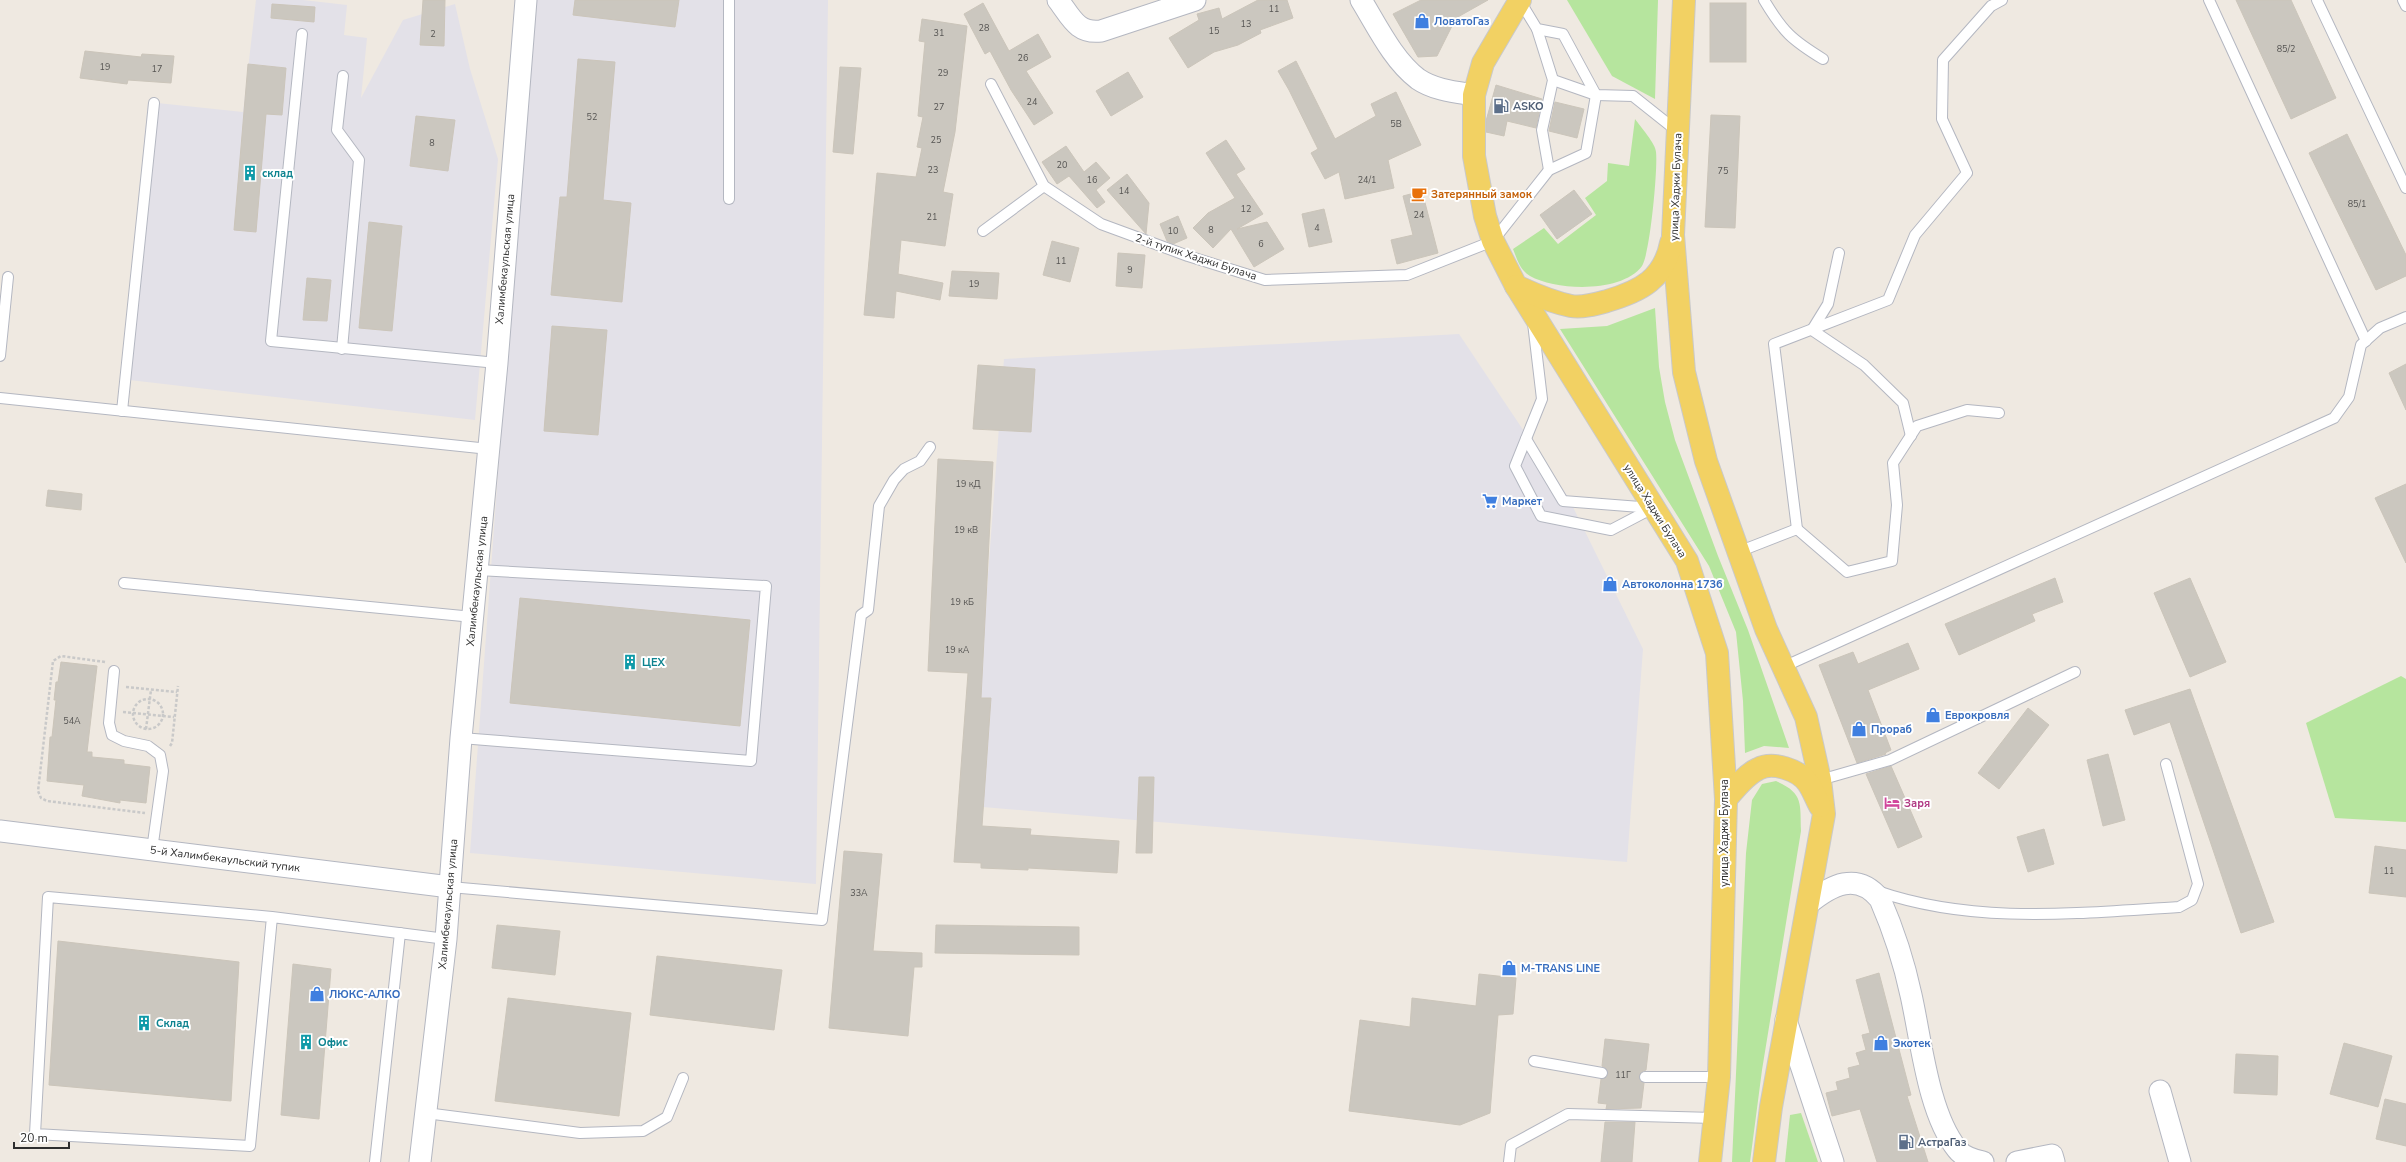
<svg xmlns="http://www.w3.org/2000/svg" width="2406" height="1162" font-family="'Nunito Sans',sans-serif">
  <rect width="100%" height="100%" fill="#efe9e1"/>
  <!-- industrial -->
  <g fill="#e3e1e8">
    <path d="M256 0H303L347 5 344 35 367 38 361 98 403 20 455 4 470 69 498 159 475 420 121 379 148 102 243 112Z"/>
    <path d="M533 0H828L816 884 470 853Z"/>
    <path d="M1459 334 1568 497 1643 649 1627 862 971 806 1004 359Z"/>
  </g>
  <!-- green -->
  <g fill="#b6e59e">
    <path d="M1567 0H1658L1655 99 1612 76Z"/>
    <path d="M1635 119C1640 126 1656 144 1656 152 1658 168 1650 254 1642 266 1622 293 1557 291 1530 276 1520 270 1517 259 1513 249L1544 228 1558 244 1596 215 1585 198 1607 181 1608 163 1629 166Z"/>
    <path d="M1655 308 1659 367 1665 402 1675 440 1718 556 1748 630 1789 748 1764 746 1745 753 1743 701 1736 632 1709 566 1560 329 1607 326Z"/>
    <path d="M2401 676 2406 679V822L2335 818 2306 723Z"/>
    <path d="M1776 781C1804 793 1800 804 1801 831L1762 1070 1750 1162H1732L1746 853 1752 800 1762 784Z"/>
    <path d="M1801 1113 1818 1162H1785L1790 1115Z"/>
  </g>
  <!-- building -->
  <g fill="#cbc7bf" stroke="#cbc5ba">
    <path d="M423 0H445L444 46 420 45Z"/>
    <path d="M575 0H679L675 27 573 15Z"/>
    <path d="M1258 0H1287L1293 18 1260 30 1261 33 1238 45 1214 52 1188 68 1169 38 1199 20 1197 14 1219 8 1222 19Z"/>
    <path d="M1421 0H1488L1456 18 1437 56 1418 57 1393 14Z"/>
    <path d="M2236 0H2291L2336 98 2291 119Z"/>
    <path d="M983 3 1009 51 1038 34 1051 57 1026 71 1053 113 1034 125 1011 90 990 51 985 54 964 14Z"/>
    <rect x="1710" y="3" width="36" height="59"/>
    <path d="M272 4 315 7 314 22 271 18Z"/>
    <path d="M922 19 967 26 955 132 943 192 953 194 945 246 901 240 898 274 943 283 940 300 896 291 894 318 864 315 877 173 916 177 922 148 917 147 923 117 918 116 925 42 919 41Z"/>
    <path d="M85 51 141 57 142 54 174 56 171 83 128 80 127 84 80 78Z"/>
    <path d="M578 59 615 62 603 200 631 203 622 302 551 295 560 197H567Z"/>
    <path d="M1296 61 1335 139 1376 116 1371 104 1396 92 1421 145 1388 160 1394 188 1345 199 1339 172 1325 179 1311 153 1318 149 1289 90 1278 71Z"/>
    <path d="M248 64 286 68 282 115 266 114 256 232 234 230Z"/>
    <path d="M840 67 861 68 853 154 833 152Z"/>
    <path d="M1128 72 1143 97 1111 116 1096 91Z"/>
    <path d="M1496 85 1542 99 1536 128 1507 121 1504 136 1486 132V121Z"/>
    <path d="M1555 102 1584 109 1577 138 1549 131Z"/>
    <path d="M1711 115 1740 116 1735 228 1705 227Z"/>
    <path d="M416 116 455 120 448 171 410 166Z"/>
    <path d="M2347 134 2406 255V276L2376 290 2309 153Z"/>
    <path d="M1226 140 1245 169 1236 174 1263 214 1237 229 1267 222 1284 249 1254 267 1231 229 1213 248 1193 228 1208 213 1235 198 1206 153Z"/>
    <path d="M1066 146 1084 172 1096 162 1110 178 1096 190 1105 202 1097 208 1069 176 1057 184 1042 162Z"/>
    <path d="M1127 174 1149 203 1146 234 1107 190Z"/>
    <path d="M1574 190 1592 214 1557 239 1540 215Z"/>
    <path d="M1422 191 1438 253 1397 264 1391 240 1413 235 1403 196Z"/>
    <path d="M1324 209 1332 242 1309 247 1302 214Z"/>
    <path d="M1178 216 1187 238 1173 244 1167 241 1160 224Z"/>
    <path d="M369 222 402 226 392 331 359 328Z"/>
    <path d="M1052 241 1079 248 1070 282 1043 275Z"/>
    <path d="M1118 253 1145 255 1142 288 1116 286Z"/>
    <path d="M952 271 999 273 997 299 949 296Z"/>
    <path d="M307 278 331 280 327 321 303 320Z"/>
    <path d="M552 326 607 330 598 435 544 431Z"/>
    <path d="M2406 364V410L2389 373Z"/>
    <path d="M978 365 1035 369 1031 432 973 429Z"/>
    <path d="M938 459 993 462 981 698H991L982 826 1031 829 1030 835 1119 841 1117 873 1028 868V870L981 868V863L954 862 968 673 928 671Z"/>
    <path d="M2406 484V563L2375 498Z"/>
    <path d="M48 490 82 494 81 510 46 506Z"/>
    <path d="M2055 578 2063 602 2032 614 2035 621 1959 655 1945 624Z"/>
    <path d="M2190 578 2226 662 2190 677 2154 593Z"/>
    <path d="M520 598 750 620 740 726 510 703Z"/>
    <path d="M1908 643 1919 669 1868 690 1891 750 1885 753 1886 754 1857 763 1819 665 1853 652 1858 664Z"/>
    <path d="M61 662 97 666 87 752H92V757L124 760V764L150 767 146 803 120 800V803L82 796 84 785 47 781 50 737H52L56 700H54L56 682H58Z"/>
    <path d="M2190 689 2274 922 2241 933 2170 722 2134 735 2125 710Z"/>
    <path d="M2028 708 2049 725 1999 789 1978 773Z"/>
    <path d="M2108 754 2125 820 2103 826 2087 760Z"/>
    <path d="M1891 766 1922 837 1898 848 1866 774Z"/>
    <path d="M1139 777H1154L1152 853H1136Z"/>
    <path d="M2044 829 2054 864 2028 872 2017 837Z"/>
    <path d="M2375 846 2406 850V897L2369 893Z"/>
    <path d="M844 851 882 854 873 951 922 953V967H914L908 1036 829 1028Z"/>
    <path d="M497 925 560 931 555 975 492 968Z"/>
    <path d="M936 925 1079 927V955L935 953Z"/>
    <path d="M58 941 239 962 231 1101 49 1085Z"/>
    <path d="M657 956 782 970 774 1030 650 1015Z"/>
    <path d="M293 964 331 969 319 1119 281 1115Z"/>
    <path d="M1879 973 1911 1095 1907 1096 1928 1162H1877L1860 1109 1832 1116 1826 1093 1838 1090 1836 1082 1850 1078 1848 1068 1860 1065 1856 1053 1866 1050 1862 1035 1870 1033 1856 980Z"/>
    <path d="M1479 974 1516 978 1513 1014 1498 1015 1490 1113 1460 1125 1349 1111 1360 1020 1410 1027 1412 998 1476 1006Z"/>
    <path d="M508 998 631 1013 619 1116 495 1101Z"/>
    <path d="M1605 1039 1649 1044 1646 1070 1641 1072 1639 1077 1640 1081 1644 1083 1641 1108 1606 1109 1607 1104 1598 1103 1601 1079 1607 1077 1608 1074 1606 1068 1602 1066Z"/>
    <path d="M2344 1043 2392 1056 2378 1107 2330 1094Z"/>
    <path d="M2236 1054 2278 1056 2277 1095 2234 1093Z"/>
    <path d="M2385 1099 2406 1104V1146L2376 1139Z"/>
    <path d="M1605 1122H1635L1632 1162H1601Z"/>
  </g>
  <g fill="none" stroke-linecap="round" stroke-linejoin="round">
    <defs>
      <g id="service">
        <path d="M729 0V199"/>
        <path d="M1764 0C1783 32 1792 40 1823 59"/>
        <path d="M2209 0 2366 341"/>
        <path d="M2317 0 2406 188"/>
        <path d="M2403 0 2406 6"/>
        <path d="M1537 29 1553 80 1542 130 1549 170"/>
        <path d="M302 34 271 341 497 363"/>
        <path d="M1553 80 1596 95 1633 96 1677 131"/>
        <path d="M991 84 1044 186 1101 224 1188 256 1265 280 1407 275 1493 241 1549 170 1586 153 1596 95 1563 34 1537 29 1520 1"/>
        <path d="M983 231 1044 186"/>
        <path d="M1839 253 1828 304 1812 330 1864 365 1903 403 1911 436"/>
        <path d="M1533 323 1542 399 1515 466 1541 516 1611 530 1653 508"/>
        <path d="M342 349 359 160 337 130 343 76"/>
        <path d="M0 356 8 277"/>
        <path d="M0 398 489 449"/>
        <path d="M122 411 154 103"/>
        <path d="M1526 439 1563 501 1653 508"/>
        <path d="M1797 529 1774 344 1888 300 1915 235 1967 173 1942 119 1943 60 1991 6 2002 0"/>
        <path d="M1738 552 1797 529 1847 572 1892 561 1897 505 1893 463 1917 426 1967 410 1999 413"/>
        <path d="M124 583 473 617"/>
        <path d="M1783 667 2334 418 2349 397 2361 345 2380 328 2406 317"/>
        <path d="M114 671 109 723 112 735 124 741 148 746 160 755 163 771 152 850"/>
        <path d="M461 738 751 761 766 586 478 570"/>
        <path d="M1820 780 1890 760 2075 672"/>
        <path d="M450 887 822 920 861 615 868 610 879 506 894 480 904 469 920 461 930 447"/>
        <path d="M1877 891C1975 925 2078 913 2179 907L2192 900 2198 884 2166 764"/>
        <path d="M272 917 250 1146 35 1134 48 897 272 917 446 939"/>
        <path d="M1534 1061 1602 1073"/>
        <path d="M1645 1077H1719"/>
        <path d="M426 1113 580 1133 643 1131 667 1117 683 1078"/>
        <path d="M375 1162 400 933"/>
        <path d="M1509 1162 1511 1145 1568 1114 1714 1118"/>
      </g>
      <g id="minor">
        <path d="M1058 0C1071 17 1077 34 1101 31L1195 0"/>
        <path d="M1361 0C1377 26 1393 60 1418 79 1434 90 1455 92 1474 95"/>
        <path d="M0 831 450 887"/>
        <path d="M1808 904C1831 885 1857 871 1880 899 1893 929 1904 962 1911 995 1921 1039 1928 1113 1957 1149 1963 1157 1973 1160 1983 1162"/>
        <path d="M1786 1020 1833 1162"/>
        <path d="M2160 1091 2180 1162"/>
        <path d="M420 1162 446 939 461 738 497 363 526 0"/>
        <path d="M2017 1162 2052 1155 2054 1162"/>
      </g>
      <g id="primary">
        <path d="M1520 0 1483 63 1474 95V156L1485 216 1493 241 1516 286 1687 561 1717 653 1726 799 1719 1077 1710 1162"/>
        <path d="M1684 0 1673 235 1684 372 1706 461 1766 629 1806 717 1820 780 1824 814 1771 1107 1764 1162"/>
        <path d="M1516 286C1533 294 1551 302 1571 306 1582 308 1596 304 1607 301 1641 291 1664 279 1671 243"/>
        <path d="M1726 799C1735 789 1745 775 1758 769 1773 761 1799 770 1808 783 1813 790 1816 799 1820 806"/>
      </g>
    </defs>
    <!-- service casing -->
    <use href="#service" stroke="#b4b7c1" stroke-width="12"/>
    <!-- minor casing -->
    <use href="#minor" stroke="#b4b7c1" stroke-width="23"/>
    <!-- primary casing -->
    <use href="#primary" stroke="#c9c9c9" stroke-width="24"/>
    <!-- path -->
    <g stroke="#c9c9c9" stroke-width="2.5" stroke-dasharray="3 2" stroke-linecap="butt">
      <path d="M105 662 61 656 53 661 38 791 41 798 47 801 145 813"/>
      <path d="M126 687 177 692"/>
      <circle cx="148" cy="714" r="15"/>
      <path d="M123 712 174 717"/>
      <path d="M146 729 151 690"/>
      <path d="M170 746 172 743 178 686"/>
    </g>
    <!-- service -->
    <use href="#service" stroke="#fff" stroke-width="10"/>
    <!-- minor -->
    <use href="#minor" stroke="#fff" stroke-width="21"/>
    <!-- primary -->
    <use href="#primary" stroke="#f2d163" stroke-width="22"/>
  </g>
  <!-- icons -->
  <defs>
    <symbol id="shop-bare" viewBox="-9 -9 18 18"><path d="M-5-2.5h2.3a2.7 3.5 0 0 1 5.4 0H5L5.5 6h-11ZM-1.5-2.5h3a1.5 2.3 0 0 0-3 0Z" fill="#3f7fe0" stroke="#fff" stroke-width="2.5" paint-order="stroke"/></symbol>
    <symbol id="fuel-bare" viewBox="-9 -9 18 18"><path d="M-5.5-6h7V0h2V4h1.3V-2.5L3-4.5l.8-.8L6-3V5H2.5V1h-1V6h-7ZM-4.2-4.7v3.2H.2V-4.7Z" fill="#5c6f8a" stroke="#fff" stroke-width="2.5" paint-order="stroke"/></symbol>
    <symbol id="building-bare" viewBox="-9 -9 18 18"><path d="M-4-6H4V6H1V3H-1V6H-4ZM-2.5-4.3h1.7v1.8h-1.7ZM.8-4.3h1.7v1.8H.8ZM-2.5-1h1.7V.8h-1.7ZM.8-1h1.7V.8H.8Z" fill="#0f9aa8" stroke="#fff" stroke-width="2.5" paint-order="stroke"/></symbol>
    <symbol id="cafe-bare" viewBox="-9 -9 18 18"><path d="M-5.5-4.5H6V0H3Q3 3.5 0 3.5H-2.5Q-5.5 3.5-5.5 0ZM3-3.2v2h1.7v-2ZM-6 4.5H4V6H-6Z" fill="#e8710a" stroke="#fff" stroke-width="2.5" paint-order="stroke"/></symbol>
    <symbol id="supermarket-bare" viewBox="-9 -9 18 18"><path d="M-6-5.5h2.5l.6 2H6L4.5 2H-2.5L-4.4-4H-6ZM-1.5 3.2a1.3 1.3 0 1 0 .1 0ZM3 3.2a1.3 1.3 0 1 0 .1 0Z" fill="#3f7fe0" stroke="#fff" stroke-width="2.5" paint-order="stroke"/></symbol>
    <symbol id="hotel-bare" viewBox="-9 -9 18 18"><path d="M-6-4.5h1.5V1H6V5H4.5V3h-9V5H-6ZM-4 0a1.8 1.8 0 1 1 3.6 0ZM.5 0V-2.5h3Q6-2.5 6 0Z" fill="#d1479c" stroke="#fff" stroke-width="2.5" paint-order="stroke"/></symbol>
  </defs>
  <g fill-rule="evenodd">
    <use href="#shop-bare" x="1411" y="10" width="22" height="22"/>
    <use href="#fuel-bare" x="1490" y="95" width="22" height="22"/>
    <use href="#building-bare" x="239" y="162" width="22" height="22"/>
    <use href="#cafe-bare" x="1408" y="183" width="22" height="22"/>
    <use href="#supermarket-bare" x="1479" y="490" width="22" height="22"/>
    <use href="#shop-bare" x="1599" y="573" width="22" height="22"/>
    <use href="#building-bare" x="619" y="651" width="22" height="22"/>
    <use href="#shop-bare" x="1922" y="704" width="22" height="22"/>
    <use href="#shop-bare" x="1848" y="718" width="22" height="22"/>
    <use href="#hotel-bare" x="1881" y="792" width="22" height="22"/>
    <use href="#shop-bare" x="1498" y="957" width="22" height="22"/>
    <use href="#shop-bare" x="306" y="983" width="22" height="22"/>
    <use href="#building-bare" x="133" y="1012" width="22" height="22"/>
    <use href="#building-bare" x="295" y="1031" width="22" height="22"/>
    <use href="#shop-bare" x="1870" y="1032" width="22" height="22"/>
    <use href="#fuel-bare" x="1895" y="1131" width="22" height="22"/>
  </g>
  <g text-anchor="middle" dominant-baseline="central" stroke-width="4" stroke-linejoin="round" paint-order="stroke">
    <!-- number labels -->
    <g font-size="9" fill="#555452">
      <text x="1274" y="9">11</text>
      <text x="1246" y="24">13</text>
      <text x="984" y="28">28</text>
      <text x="1214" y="31">15</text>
      <text x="939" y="33">31</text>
      <text x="433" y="34">2</text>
      <text x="2286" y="49">85/2</text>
      <text x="1023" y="58">26</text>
      <text x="105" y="67">19</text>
      <text x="157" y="69">17</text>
      <text x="943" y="73">29</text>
      <text x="1032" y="102">24</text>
      <text x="939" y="107">27</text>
      <text x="592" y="117">52</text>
      <text x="1396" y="124">5В</text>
      <text x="936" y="140">25</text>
      <text x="432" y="143">8</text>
      <text x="1062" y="165">20</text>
      <text x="933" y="170">23</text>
      <text x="1723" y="171">75</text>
      <text x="1092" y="180">16</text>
      <text x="1367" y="180">24/1</text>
      <text x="1124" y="191">14</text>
      <text x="2357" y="204">85/1</text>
      <text x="1246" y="209">12</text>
      <text x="1419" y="215">24</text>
      <text x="932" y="217">21</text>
      <text x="1317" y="228">4</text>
      <text x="1211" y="230">8</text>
      <text x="1173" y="231">10</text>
      <text x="1261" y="244">6</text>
      <text x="1061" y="261">11</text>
      <text x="1130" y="270">9</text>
      <text x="974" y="284">19</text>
      <text x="968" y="484">19 кД</text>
      <text x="966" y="530">19 кВ</text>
      <text x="962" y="602">19 кБ</text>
      <text x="957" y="650">19 кА</text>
      <text x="72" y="721">54А</text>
      <text x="2389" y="871">11</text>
      <text x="859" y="893">33А</text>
      <text x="1623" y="1075">11Г</text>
    </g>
    <!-- shop labels -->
    <g font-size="11" font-weight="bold" fill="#366cbe" stroke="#fff" text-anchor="start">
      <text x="1434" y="21">ЛоватоГаз</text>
      <text x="1502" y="501">Маркет</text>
      <text x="1622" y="584">Автоколонна 1736</text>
      <text x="1945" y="715">Еврокровля</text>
      <text x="1871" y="729">Прораб</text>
      <text x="1521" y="968">М-TRANS LINE</text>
      <text x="329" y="994">ЛЮКС-АЛКО</text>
      <text x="1893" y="1043">Экотек</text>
    </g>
    <!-- service labels -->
    <g font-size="11" font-weight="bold" fill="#4e5e75" stroke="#fff" text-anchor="start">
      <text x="1513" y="106">ASKO</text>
      <text x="1918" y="1142">АстраГаз</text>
    </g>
    <!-- culture labels -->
    <g font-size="11" font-weight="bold" fill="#0d838f" stroke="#fff" text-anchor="start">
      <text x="262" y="173">склад</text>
      <text x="642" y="662">ЦЕХ</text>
      <text x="156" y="1023">Склад</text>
      <text x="318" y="1042">Офис</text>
    </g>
    <!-- street labels -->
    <g font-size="11" fill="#2e2e2e" stroke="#fff">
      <text transform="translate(1676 187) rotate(-88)">улица Хаджи Булача</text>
      <text transform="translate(1196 257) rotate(18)">2-й тупик Хаджи Булача</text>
      <text transform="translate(505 259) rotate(-85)">Халимбекаульская улица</text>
      <text transform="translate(1655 511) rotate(58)">улица Хаджи Булача</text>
      <text transform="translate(477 581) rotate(-84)">Халимбекаульская улица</text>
      <text transform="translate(1724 833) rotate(-90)">улица Хаджи Булача</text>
      <text transform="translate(225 859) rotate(7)">5-й Халимбекаульский тупик</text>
      <text transform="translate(448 904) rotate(-85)">Халимбекаульская улица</text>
    </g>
    <!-- food labels -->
    <g font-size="11" font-weight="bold" fill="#c56008" stroke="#fff" text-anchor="start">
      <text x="1431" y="194">Затерянный замок</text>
    </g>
    <!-- hotel labels -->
    <g font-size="11" font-weight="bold" fill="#b23c85" stroke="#fff" text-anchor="start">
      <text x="1904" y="803">Заря</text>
    </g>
  </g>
  <!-- scale -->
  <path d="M14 1142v6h55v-6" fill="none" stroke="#2e2e2e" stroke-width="2"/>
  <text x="20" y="1142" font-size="12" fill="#2e2e2e" stroke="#ffffff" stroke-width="3" paint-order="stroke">20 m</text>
</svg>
